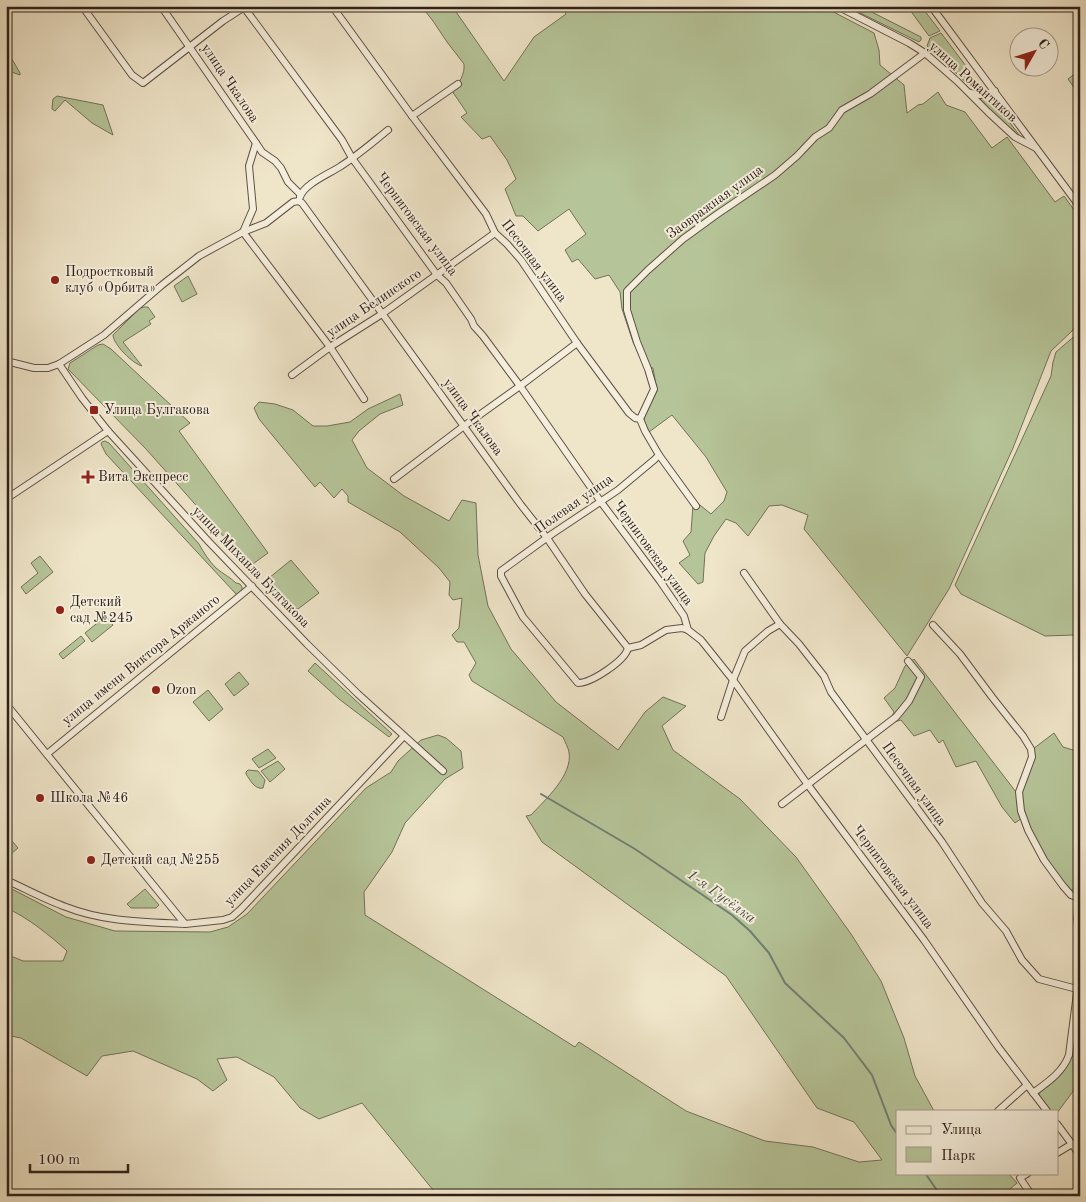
<svg xmlns="http://www.w3.org/2000/svg" width="1086" height="1202" font-family="'Old Standard TT',serif">
  <rect width="100%" height="100%" fill="#efe5c9"/>
  <filter id="stains"><feTurbulence type="fractalNoise" baseFrequency=".004" numOctaves="4"/><feColorMatrix values="0 0 0 0 .2 0 0 0 0 .09 0 0 0 0 .02 0 0 0 .5 -.17"/></filter>
  <radialGradient id="worn" r=".72"><stop offset=".6" stop-color="#630" stop-opacity="0"/><stop offset="1" stop-color="#630" stop-opacity=".3"/></radialGradient>
  <!-- green -->
  <g fill="#b6c599" stroke="#72725a">
    <path d="M421 6H452L504 81 534 37 566 14 564 11 571 6H822L874 33 879 50 880 65 904 85 907 113 918 105 923 104 938 92 946 105 965 112 992 148 1007 137 1055 202 1064 196 1080 218V319L1072 331 1051 351 1013 448 949 589 907 656 804 529 808 515 782 505 769 506 748 536 736 523 726 519 714 536 705 553 703 582 698 584 679 563 690 555 683 541 691 532 693 505 695 501 711 514 724 501 727 492 706 457 672 415 649 432 644 420 645 416 657 391 653 368 644 366 633 342 622 309 620 292 609 275 595 279 578 259 572 262 565 250 586 234 569 209 538 231 523 216H516L505 189 516 179 507 160 490 136 482 139 461 117 467 113 452 91C459 83 465 75 464 64L447 42 433 21Z"/>
    <path d="M846 6H860L921 37V40L919 42Z"/>
    <path d="M907 6H921L940 31 929 36Z"/>
    <path d="M941 33 966 66 967 71 980 86 978 90H975L972 88 927 46 930 38Z"/>
    <path d="M8 41 9 54 20 73V75L6 70V42Z"/>
    <path d="M1076 73 1080 78V96L1068 79Z"/>
    <path d="M57 96 103 105 113 135 92 123 65 100 55 111 52 109 53 99Z"/>
    <path d="M979 98H991L1020 136 1003 124 979 102Z"/>
    <path d="M188 276 197 294 182 302 174 286Z"/>
    <path d="M144 307H148L155 317 149 321 151 324 123 342 142 366C133 364 113 344 113 335L140 308Z"/>
    <path d="M1080 329V637L1074 635 1045 636 961 594 955 585 1051 376 1053 362 1056 352 1077 334Z"/>
    <path d="M103 344 111 349 190 423 179 431 268 553 250 566 146 449 68 369 70 363 98 345Z"/>
    <path d="M400 394 403 405 380 414 359 431 352 440 367 468 404 496 449 521 462 500 476 503 478 555 488 606 511 649 556 702 618 750 645 712 663 697 686 706 662 726 673 750 740 799 796 857 851 934 881 981 904 1038 915 1076 934 1111H897V1173H1008L1017 1183 1002 1196H438L362 1103 319 1119 300 1108 274 1077 237 1057 217 1059 227 1080 213 1091 197 1079 133 1051 102 1056 87 1076 21 1038 6 1035V954L23 961H63L67 951C52 937 26 916 6 908V886L66 917 115 931 210 932 228 927 247 914 366 788 391 772 398 761 421 740 438 735 446 738 461 751 463 768 445 779 405 823 392 852 364 892 365 915 575 1047 579 1042 686 1111 765 1141 813 1147 859 1162 882 1160 854 1122 817 1108 726 976 542 842 526 816 531 815C545 800 573 775 569 752 568 747 565 742 563 737L472 681 469 675 476 663 464 642H457L452 635 459 628 462 598 453 600 449 595 450 582 439 568 400 532 348 502V496L342 489 334 498 320 482 315 487 259 419 254 408 259 402 275 404 293 410 313 426H327L350 422 368 409Z"/>
    <path d="M105 441 109 443 199 544C204 553 209 561 216 568 223 574 230 577 236 583L240 584 242 587V591L239 594H236L106 454 101 444 102 442Z"/>
    <path d="M40 556 53 572 26 594 21 587 38 573 31 563Z"/>
    <path d="M291 560 319 593 298 609H290L270 588 269 578Z"/>
    <path d="M106 616 113 625 92 642 85 633Z"/>
    <path d="M81 636 85 641 63 659 59 654Z"/>
    <path d="M914 659 1016 792 1033 749 1054 733 1063 747 1080 752V862L1075 889 1073 890H1070L1045 859 1025 816 1015 823 1002 807 976 761 956 767 943 740 939 743 930 730 914 736 901 720 894 722 891 719 894 712 884 698 895 688 905 666Z"/>
    <path d="M315 663 392 734 389 737 339 699 308 671Z"/>
    <path d="M239 672 249 684 234 696 225 684Z"/>
    <path d="M208 690 223 709 209 721 193 702Z"/>
    <path d="M268 749 276 758 259 768 252 759Z"/>
    <path d="M278 761 285 769 270 782 261 771Z"/>
    <path d="M248 770 258 771 265 780 263 788C255 790 250 780 246 774V772Z"/>
    <path d="M12 841 18 848 6 858V845Z"/>
    <path d="M145 889 159 905 156 908H131L127 904Z"/>
    <path d="M1080 991V1082L1057 1113V1111H1050L1039 1097 1040 1092C1054 1083 1066 1072 1072 1056Z"/>
  </g>
  <g fill="none" stroke-linecap="round" stroke-linejoin="round">
    <!-- stream -->
    <g stroke="#6f7f75" stroke-width="2">
      <path d="M541 794 635 849 732 915 750 931 769 953 785 983 844 1038 872 1075 891 1125 897 1134"/>
      <path d="M925 1173 941 1196"/>
    </g>
    <defs>
      <g id="minor">
        <path d="M82 6 132 75 143 83 223 21 246 6"/>
        <path d="M161 6 256 143 262 152 275 161 281 168 288 182 300 194"/>
        <path d="M243 6 342 140 352 158 437 275 446 283 471 319 474 326 483 336 520 386 601 502 660 581 684 616 688 630"/>
        <path d="M332 6 412 116 486 214 495 233 507 244 521 260 577 343 629 413 635 418 640 419 645 431 659 455 696 506"/>
        <path d="M837 6 909 43 925 53 957 81 988 112 1015 137 1036 148"/>
        <path d="M931 6 1080 207"/>
        <path d="M971 93C979 97 986 94 995 91"/>
        <path d="M412 116 458 84"/>
        <path d="M256 143 249 166 253 209 243 232 330 347 364 399"/>
        <path d="M300 197C304 184 329 174 341 166 357 156 373 142 388 130"/>
        <path d="M299 201 302 203 521 505 547 538 585 594 628 648"/>
        <path d="M6 361 34 368H48L59 364 104 335 162 285 199 256 243 232 266 223 293 202 299 201"/>
        <path d="M59 364 82 398 108 431 209 542 307 644 358 694 443 771"/>
        <path d="M292 375 330 347 382 314 495 233"/>
        <path d="M640 419 654 389 648 369 637 342 627 310V291L648 270 683 239 716 215 775 175 797 156 815 137 829 128 842 110 870 94 925 53"/>
        <path d="M394 479 464 426 520 386 577 343"/>
        <path d="M6 499 108 431"/>
        <path d="M744 573 780 624 799 644 824 676 831 692 942 842 982 903 1006 931 1022 960 1039 979 1077 989"/>
        <path d="M933 625 960 654 992 697 1023 736 1031 749 1032 757 1019 792 1021 811 1028 830 1044 860 1063 886 1071 895 1079 898"/>
        <path d="M628 648 641 645 666 630 682 628 688 630 701 640 733 680 808 785 924 940 999 1048 1047 1111"/>
        <path d="M628 648C625 661 591 683 578 683L523 617 501 576V571L552 534 618 490 654 460 659 455"/>
        <path d="M6 704 185 924 223 920 232 917 241 909 404 736"/>
        <path d="M721 717 733 680 745 651 768 631 780 624"/>
        <path d="M47 754 252 586"/>
        <path d="M782 804 896 717 909 701 921 677 908 661"/>
        <path d="M6 880C26 889 46 900 66 907 104 922 145 922 185 924"/>
        <path d="M1080 891 1077 919 1080 942"/>
        <path d="M1033 1093C1048 1082 1063 1072 1069 1055L1080 970"/>
        <path d="M998 1111 1027 1085"/>
        <path d="M1057 1124 1080 1155"/>
        <path d="M1057 1153 1072 1144"/>
        <path d="M1028 1173 1020 1178 1032 1196"/>
      </g>
    </defs>
    <!-- minor casing -->
    <use href="#minor" stroke="#5f5146" stroke-width="8"/>
    <!-- minor -->
    <use href="#minor" stroke="#f5eedc" stroke-width="6"/>
  </g>
  <!-- markers -->
  <g fill="#8f2418" stroke="#f5eedc" stroke-width="2">
    <circle cx="55" cy="280" r="5"/>
    <rect x="89" y="405" width="10" height="10" rx="2.5"/>
    <path d="M85.5 469.5h5v5h5v5h-5v5h-5v-5h-5v-5h5z"/>
    <circle cx="60" cy="610" r="5"/>
    <circle cx="156" cy="690" r="5"/>
    <circle cx="40" cy="798" r="5"/>
    <circle cx="91" cy="860" r="5"/>
  </g>
  <g text-anchor="middle" dominant-baseline="central" stroke-width="4" stroke-linejoin="round" paint-order="stroke">
    <!-- street labels -->
    <g font-size="14" fill="#2f201a" stroke="#f5eedc">
      <text transform="translate(973 82) rotate(42)">улица Романтиков</text>
      <text transform="translate(230 83) rotate(56)">улица Чкалова</text>
      <text transform="translate(715 202) rotate(-36)">Заовражная улица</text>
      <text transform="translate(417 224) rotate(53)">Черниговская улица</text>
      <text transform="translate(534 261) rotate(53)">Песочная улица</text>
      <text transform="translate(374 303) rotate(-34)">улица Белинского</text>
      <text transform="translate(473 417) rotate(54)">улица Чкалова</text>
      <text transform="translate(574 504) rotate(-35)">Полевая улица</text>
      <text transform="translate(653 553) rotate(54)">Черниговская улица</text>
      <text transform="translate(251 567) rotate(46)">улица Михаила Булгакова</text>
      <text transform="translate(141 660) rotate(-39)">улица имени Виктора Аржаного</text>
      <text transform="translate(914 784) rotate(54)">Песочная улица</text>
      <text transform="translate(278 851) rotate(-46)">улица Евгения Долгина</text>
      <text transform="translate(893 877) rotate(53)">Черниговская улица</text>
    </g>
    <!-- poi labels -->
    <g font-size="14" fill="#2f201a" stroke="#f5eedc" text-anchor="start">
      <text x="65" y="272">Подростковый<tspan x="65" dy="16">клуб «Орбита»</tspan></text>
      <text x="104" y="410">Улица Булгакова</text>
      <text x="98" y="477">Вита Экспресс</text>
      <text x="70" y="602">Детский<tspan x="70" dy="16">сад №245</tspan></text>
      <text x="166" y="690">Ozon</text>
      <text x="50" y="798">Школа №46</text>
      <text x="101" y="860">Детский сад №255</text>
    </g>
    <!-- water labels -->
    <g font-size="15" font-style="italic" fill="#4f5048" stroke="#f5eedc">
      <text transform="translate(721 897) rotate(36)">1-я Гусёлка</text>
    </g>
  </g>
  <!-- margin -->
  <rect width="1086" height="1202" fill="none" stroke="#efe5c9" stroke-width="25"/>
  <rect x="8" y="8" width="1071" height="1187" fill="none" stroke="#2f201a" stroke-width="2.5"/>
  <rect x="12" y="12" width="1061" height="1177" fill="none" stroke="#2f201a"/>
  <!-- legend -->
  <rect x="896" y="1110" width="162" height="65" fill="#f5eedc" stroke="#a69c8e"/>
  <rect x="906" y="1126" width="25" height="8" fill="#f5eedc" stroke="#a69c8e"/>
  <text x="941" y="1134" font-size="15" fill="#2f201a">Улица</text>
  <rect x="906" y="1147" width="25" height="15" fill="#b6c599" stroke="#a69c8e"/>
  <text x="941" y="1160" font-size="15" fill="#2f201a">Парк</text>
  <!-- north arrow -->
  <g transform="translate(1034 52) rotate(51)"><circle r="24" fill="#f5eedc" stroke="#a69c8e"/>
  <path d="M0-4L9 19L0 12L-9 19Z" fill="#8f2418"/>
  <text y="-8" font-size="14" font-weight="bold" text-anchor="middle" fill="#2f201a">С</text>
  </g>
  <!-- scale -->
  <path d="M30 1164v8h98v-8" fill="none" stroke="#2f201a" stroke-width="2.5"/>
  <text x="38" y="1164" font-size="15" fill="#2f201a" stroke="#f5eedc" stroke-width="4" paint-order="stroke">100 m</text>
  <rect width="100%" height="100%" filter="url(#stains)"/>
  <rect width="100%" height="100%" fill="url(#worn)"/>
</svg>
